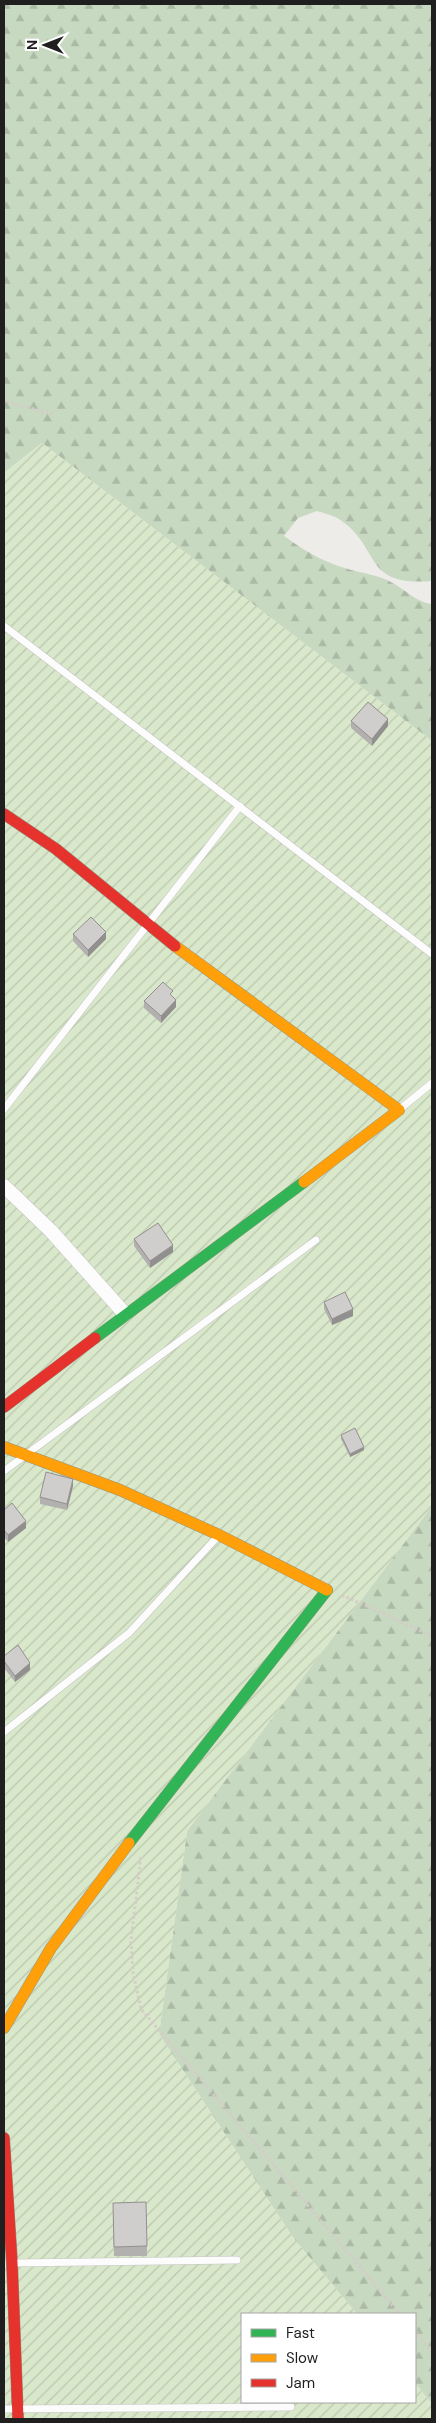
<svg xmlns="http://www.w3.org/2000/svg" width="436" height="2423" font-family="'DM Sans',sans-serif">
  <defs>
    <pattern id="forest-firs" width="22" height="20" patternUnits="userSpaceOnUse" patternTransform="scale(1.25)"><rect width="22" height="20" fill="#c8d9c1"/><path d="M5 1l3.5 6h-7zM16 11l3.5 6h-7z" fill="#abbaa5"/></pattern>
    <pattern id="garden-furrows" width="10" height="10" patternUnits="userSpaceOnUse" patternTransform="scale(1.25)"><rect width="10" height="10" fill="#d9e8cb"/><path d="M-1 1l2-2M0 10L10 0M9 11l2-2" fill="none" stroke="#bac7ae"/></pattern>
  </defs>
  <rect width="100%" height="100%" fill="#edece9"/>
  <!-- forest -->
  <g fill="url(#forest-firs)">
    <path d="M4 4H432V581C361 587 382 547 339 519 332 515 323 513 317 511L298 518 284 536C302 549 323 562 345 568 359 573 376 574 389 581 404 588 415 602 432 604V741L42 443 4 473Z"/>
    <path d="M432 1506V2404L415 2383V2314H357L294 2239 159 2034 187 1831Z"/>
  </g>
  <!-- garden -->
  <path fill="url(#garden-furrows)" d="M42 443 432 741V1506L187 1831 159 2034 294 2239 357 2314H242V2402H415V2383L432 2404V2419H4V473Z"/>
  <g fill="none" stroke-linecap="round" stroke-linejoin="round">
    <defs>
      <g id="lane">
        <path d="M4 626 432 954"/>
        <path d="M4 1109 240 806"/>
        <path d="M400 1109 432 1083"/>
        <path d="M4 1471 316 1240"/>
        <path d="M4 1732 129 1633 219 1535"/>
        <path d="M14 2263 237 2260"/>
        <path d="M4 2409 291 2407"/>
      </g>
      <path id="street" d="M4 1186 51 1231 125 1314"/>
      <g id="fast">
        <path d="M95 1338 304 1182"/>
        <path d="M129 1843 327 1590"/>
      </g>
      <g id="slow">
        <path d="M175 946 399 1110 304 1182"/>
        <path d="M4 1447 120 1490 219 1535 327 1590"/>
        <path d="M4 2028 51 1948 129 1843"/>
      </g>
      <g id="jam">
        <path d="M4 814 56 849 175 946"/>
        <path d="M4 1407 95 1338"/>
        <path d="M4 2138 12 2263 18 2419"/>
      </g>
    </defs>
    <!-- lane casing -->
    <use href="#lane" stroke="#c4c4c2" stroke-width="8"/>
    <!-- street casing -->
    <use href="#street" stroke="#c4c4c2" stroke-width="15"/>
    <!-- fast casing -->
    <use href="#fast" stroke="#939682" stroke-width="12"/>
    <!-- slow casing -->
    <use href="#slow" stroke="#939682" stroke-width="12"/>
    <!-- jam casing -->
    <use href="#jam" stroke="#939682" stroke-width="12"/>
    <!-- path -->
    <g stroke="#d5cbc8" stroke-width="3" stroke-dasharray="2.5 2.5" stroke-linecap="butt">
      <path d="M4 398 10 403 54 414"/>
      <path d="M342 1595 432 1636"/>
      <path d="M141 1857 131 1940 133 1972 141 2009 400 2314"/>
      <path d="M415 2331 432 2352"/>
    </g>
    <!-- lane -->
    <use href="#lane" stroke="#fcfcfc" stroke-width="7"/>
    <!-- street -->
    <use href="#street" stroke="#fcfcfc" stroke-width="14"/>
    <!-- fast -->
    <use href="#fast" stroke="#30b455" stroke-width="11"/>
    <!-- slow -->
    <use href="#slow" stroke="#ff9f0a" stroke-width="11"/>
    <!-- jam -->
    <use href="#jam" stroke="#e5322d" stroke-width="11"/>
  </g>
  <!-- wall -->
  <g fill="#b3b1af">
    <path d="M351 721 388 726 372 746 351 728Z"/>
    <path d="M73 934 106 939 88 957 73 941Z"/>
    <path d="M173 997 176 1007 161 1023 144 1008V1001Z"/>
    <path d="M134 1239 173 1252 150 1268 134 1246Z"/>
    <path d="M324 1302 353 1316 332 1325 324 1309Z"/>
    <path d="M341 1435 364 1450 350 1457 341 1439Z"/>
    <path d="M73 1486 67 1510 40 1504V1497Z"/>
    <path d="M4 1510 26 1528 8 1542 4 1537Z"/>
    <path d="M4 1656 30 1670 15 1682 4 1668Z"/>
    <path d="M113 2213 147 2246V2256H114Z"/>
  </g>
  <!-- shaded-wall -->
  <g fill="#92908f">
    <path d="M388 719V726L372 746V739Z"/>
    <path d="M106 932V939L88 957V950Z"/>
    <path d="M176 1000V1007L161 1023V1016Z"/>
    <path d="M173 1245V1252L150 1268V1261Z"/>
    <path d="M353 1309V1316L332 1325V1319Z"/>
    <path d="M364 1447V1450L350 1457V1454Z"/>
    <path d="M73 1479V1486L67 1510V1504Z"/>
    <path d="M26 1521V1528L8 1542V1535Z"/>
    <path d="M30 1663V1670L15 1682V1676Z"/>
  </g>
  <!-- building -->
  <g fill="#d0cecc" stroke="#92908f">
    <path d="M368 702 388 719 372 739 351 721Z"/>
    <path d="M91 917 106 932 88 950 73 934Z"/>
    <path d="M163 982 173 991 170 994 176 1000 161 1016 144 1001Z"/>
    <path d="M158 1223 173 1245 150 1261 134 1239Z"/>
    <path d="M345 1292 353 1309 332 1319 324 1302Z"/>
    <path d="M355 1428 364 1447 350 1454 341 1435Z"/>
    <path d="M46 1472 73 1479 67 1504 40 1497Z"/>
    <path d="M12 1503 26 1521 8 1535 4 1530V1510Z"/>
    <path d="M18 1645 30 1663 15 1676 4 1661V1656Z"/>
    <path d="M146 2202 147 2246 114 2247 113 2203Z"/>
  </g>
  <!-- border -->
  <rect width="436" height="2423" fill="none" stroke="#1f1f1f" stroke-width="10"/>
  <!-- legend -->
  <rect x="241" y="2313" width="175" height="90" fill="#ffffff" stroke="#a5a5a5"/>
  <rect x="251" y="2329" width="25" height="8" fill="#30b455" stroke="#a5a5a5"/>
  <text x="286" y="2338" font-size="15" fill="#1f1f1f">Fast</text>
  <rect x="251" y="2354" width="25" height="8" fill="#ff9f0a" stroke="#a5a5a5"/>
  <text x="286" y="2363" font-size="15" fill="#1f1f1f">Slow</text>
  <rect x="251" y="2379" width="25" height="8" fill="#e5322d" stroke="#a5a5a5"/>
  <text x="286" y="2388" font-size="15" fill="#1f1f1f">Jam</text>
  <!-- north arrow -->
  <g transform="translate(45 45) rotate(270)" stroke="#ffffff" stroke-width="4" paint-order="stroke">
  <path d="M0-4L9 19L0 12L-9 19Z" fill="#1f1f1f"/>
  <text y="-8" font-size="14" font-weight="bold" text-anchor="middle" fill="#1f1f1f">N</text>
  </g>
</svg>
